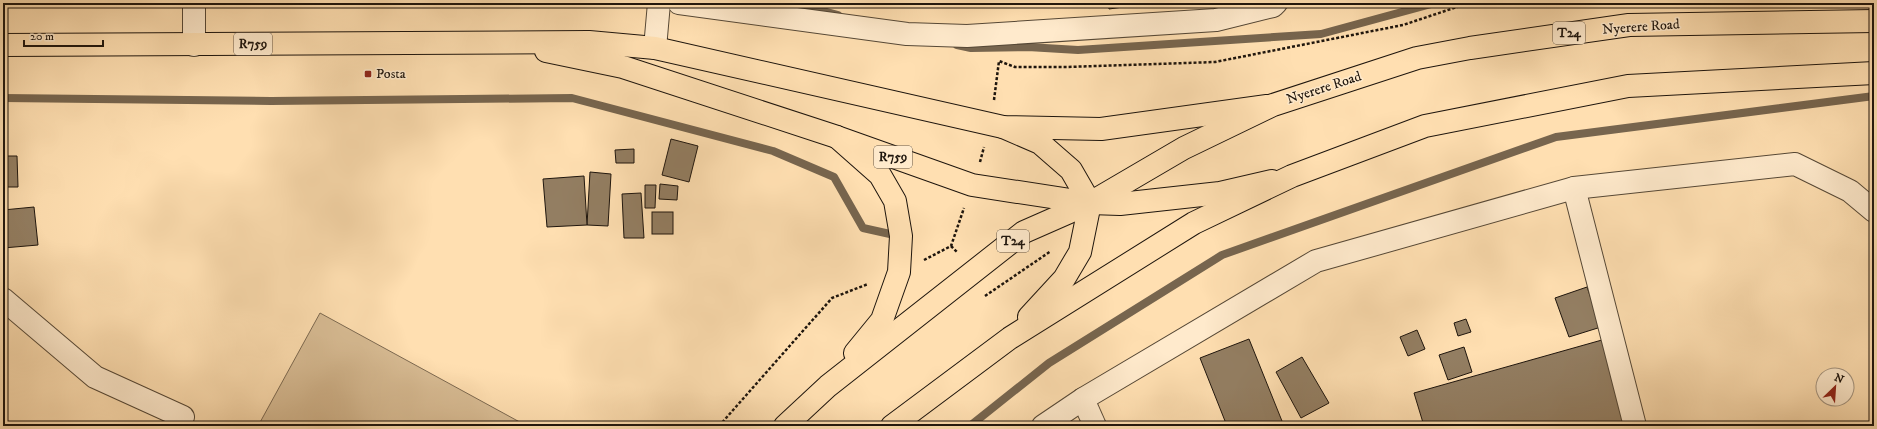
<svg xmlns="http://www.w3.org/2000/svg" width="1877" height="429" font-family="'IM FELL DW Pica',serif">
  <rect width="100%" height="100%" fill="#ffdfb1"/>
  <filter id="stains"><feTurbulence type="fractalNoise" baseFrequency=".005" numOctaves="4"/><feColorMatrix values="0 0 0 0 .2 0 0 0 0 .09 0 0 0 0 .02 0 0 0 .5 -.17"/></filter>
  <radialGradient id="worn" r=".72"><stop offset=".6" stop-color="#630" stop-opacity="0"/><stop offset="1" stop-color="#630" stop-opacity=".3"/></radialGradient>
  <!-- garden -->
  <path fill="#d9bd95" stroke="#7c6951" d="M320 313 527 426H258Z"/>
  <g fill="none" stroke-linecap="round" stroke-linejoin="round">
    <!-- stream -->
    <g stroke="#77654e" stroke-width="8">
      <path d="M794 3 838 15"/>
      <path d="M957 45 971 48 1028 47 1078 50 1321 34 1435 3"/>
      <path d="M3 98 271 101 572 98 773 151 834 177 863 228 890 234"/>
      <path d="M970 426 1049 363 1222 255 1556 137 1874 96"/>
    </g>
  </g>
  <!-- building -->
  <g fill="#937e62" stroke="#1e150d">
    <path d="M1108 3H1122L1123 7 1109 9Z"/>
    <path d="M671 139 698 146 689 182 662 175Z"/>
    <path d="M634 149V163H616L615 150Z"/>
    <path d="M3 156H17L18 187H3Z"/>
    <path d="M590 172 611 174 608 226 587 225Z"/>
    <path d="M584 176 587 225 547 227 543 179Z"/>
    <path d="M660 184 678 186 677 200 659 199Z"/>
    <path d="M645 185H656L655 208H645Z"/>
    <path d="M641 193 644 238H624L622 194Z"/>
    <path d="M34 207 38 245 3 248V210Z"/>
    <rect x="652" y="212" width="21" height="22"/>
    <path d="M1587 287 1601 327 1569 337 1555 298Z"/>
    <path d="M1466 319 1471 332 1458 336 1454 323Z"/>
    <path d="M1417 330 1425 349 1408 356 1400 337Z"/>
    <path d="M1609 338 1634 426H1424L1414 393Z"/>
    <path d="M1249 339 1284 426H1227L1200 358Z"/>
    <path d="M1464 347 1472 372 1448 380 1439 355Z"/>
    <path d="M1302 357 1329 403 1301 418 1276 372Z"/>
  </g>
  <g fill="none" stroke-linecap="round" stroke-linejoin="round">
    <defs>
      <g id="minor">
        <path d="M194 3V45"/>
        <path d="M679 3 907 34 967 36 1216 20 1273 6 1276 3"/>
        <path d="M655 48 659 3"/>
        <path d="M1574 188 1635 426"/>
        <path d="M3 299 95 377 183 417"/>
        <path d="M1083 399 1095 426"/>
        <path d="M1043 426 1083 399 1316 261 1574 188 1795 164 1850 191 1874 211"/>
      </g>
      <g id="major">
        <path d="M3 45 589 42 655 48 1003 127 1101 129 1267 106"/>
        <path d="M546 51 623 67 837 137 972 185 1090 203 1120 204 1220 193 1272 181"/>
      </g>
      <g id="highway">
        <path d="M1003 127 1040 143 1071 170 1090 203 1080 252 1064 279 1029 317"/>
        <path d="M837 137 880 175 895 201 901 236 899 272 882 320 855 353"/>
        <path d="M785 426 828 386 1024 232 1090 203 1184 148 1273 105 1417 58 1470 48 1629 25 1874 21"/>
        <path d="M892 426 1010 338 1194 223 1292 176 1425 126 1628 86 1874 73"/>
      </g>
    </defs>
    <!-- minor casing -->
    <use href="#minor" stroke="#564836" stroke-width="24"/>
    <!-- major casing -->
    <use href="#major" stroke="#1e150d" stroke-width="24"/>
    <!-- highway casing -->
    <use href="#highway" stroke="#1e150d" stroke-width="24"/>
    <!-- path -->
    <g stroke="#1e150d" stroke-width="2.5" stroke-dasharray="3 2" stroke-linecap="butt">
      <path d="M994 100 999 61 1015 67H1067L1215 62 1403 25 1469 3"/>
      <path d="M980 162 984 147"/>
      <path d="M951 246 958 253"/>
      <path d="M924 260 951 246 964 208"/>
      <path d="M985 296 1051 251"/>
      <path d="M719 426 832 298 868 284"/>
    </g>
    <!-- minor -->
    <use href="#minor" stroke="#ffeacc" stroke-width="22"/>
    <!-- major -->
    <use href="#major" stroke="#ffdfb1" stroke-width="22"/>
    <!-- highway -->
    <use href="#highway" stroke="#ffdfb1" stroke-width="22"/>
  </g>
  <!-- markers -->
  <rect fill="#8f2418" stroke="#ffeacc" stroke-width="1.5" x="364" y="70" width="8" height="8" rx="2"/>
  <g text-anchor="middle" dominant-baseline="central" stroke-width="3" stroke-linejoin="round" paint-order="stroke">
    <!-- shield labels -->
    <g fill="#ffeacc" stroke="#625546" stroke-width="1">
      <rect x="1553" y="22" width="32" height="22" rx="3"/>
      <rect x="234" y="33" width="38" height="22" rx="3"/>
      <rect x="874" y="146" width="38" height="22" rx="3"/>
      <rect x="997" y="230" width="32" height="22" rx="3"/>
    </g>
    <g font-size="13" font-weight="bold" fill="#1e150d">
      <text x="1569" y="33">T24</text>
      <text x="253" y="44">R759</text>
      <text x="893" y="157">R759</text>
      <text x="1013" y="241">T24</text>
    </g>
    <!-- street labels -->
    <g font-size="14" fill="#1e150d" stroke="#ffeacc">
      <text transform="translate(1641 27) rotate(-4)">Nyerere Road</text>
      <text transform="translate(1324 88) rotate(-18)">Nyerere Road</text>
    </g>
    <!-- poi labels -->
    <g font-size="14" fill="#1e150d" stroke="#ffeacc" text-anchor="start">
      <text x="376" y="74">Posta</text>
    </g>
  </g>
  <!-- margin -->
  <rect width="1877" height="429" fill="none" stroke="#ffdfb1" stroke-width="16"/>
  <rect x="4" y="4" width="1869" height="421" fill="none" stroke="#1e150d" stroke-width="2"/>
  <rect x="8" y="8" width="1861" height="413" fill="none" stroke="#1e150d"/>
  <!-- north arrow -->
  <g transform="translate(1835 387) rotate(25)"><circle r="19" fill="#ffeacc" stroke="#a59580"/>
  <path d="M0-3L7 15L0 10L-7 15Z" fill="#8f2418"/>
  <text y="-6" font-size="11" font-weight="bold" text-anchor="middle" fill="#1e150d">N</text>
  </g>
  <!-- scale -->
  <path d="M24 40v6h79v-6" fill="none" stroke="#1e150d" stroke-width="2"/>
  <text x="30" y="40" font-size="12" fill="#1e150d" stroke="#ffeacc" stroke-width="3" paint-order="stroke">20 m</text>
  <rect width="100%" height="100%" filter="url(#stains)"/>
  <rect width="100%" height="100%" fill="url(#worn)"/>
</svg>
